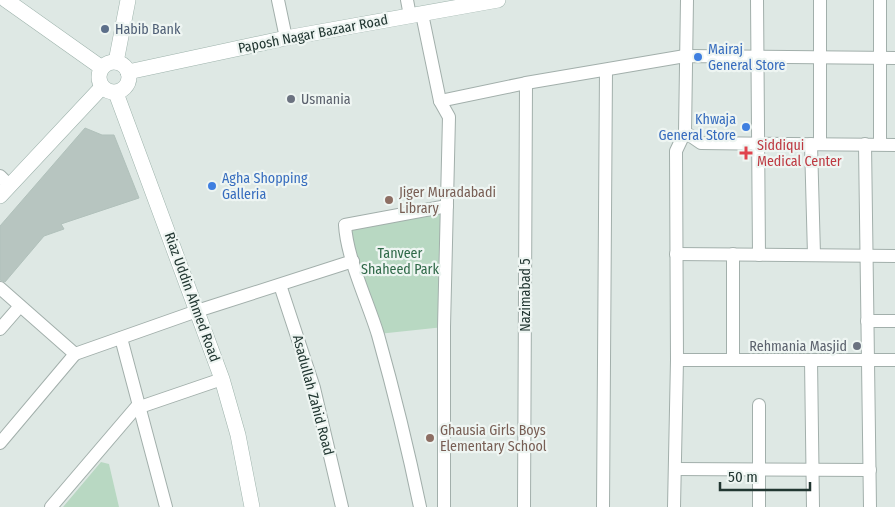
<svg xmlns="http://www.w3.org/2000/svg" width="895" height="507" font-family="'Fira Sans Condensed',sans-serif">
  <rect width="100%" height="100%" fill="#dee8e4"/>
  <!-- green -->
  <g fill="#b8d8c2">
    <path d="M447 206 444 327 378 334 347 224Z"/>
    <path d="M101 462 109 464 119 507H63Z"/>
  </g>
  <!-- building -->
  <path fill="#b7c5c0" stroke="#b1c1bb" d="M85 128 102 135H114L139 198 61 224 64 229 44 236 5 282 0 280V226Z"/>
  <g fill="none" stroke-linecap="round" stroke-linejoin="round">
    <defs>
      <g id="street">
        <path d="M278 0 286 38"/>
        <path d="M407 0 410 16"/>
        <path d="M687 0 685 132 701 143 895 145"/>
        <path d="M757 0 759 255"/>
        <path d="M820 0V144"/>
        <path d="M422 14 440 101 449 117 444 327V507"/>
        <path d="M440 101 526 83 685 56 895 58"/>
        <path d="M811 144 814 255"/>
        <path d="M865 144 870 507"/>
        <path d="M880 144V0"/>
        <path d="M0 176 9 185"/>
        <path d="M676 254 895 256"/>
        <path d="M280 285 314 388 342 507"/>
        <path d="M0 288 75 354 197 311 353 261"/>
        <path d="M867 321H895"/>
        <path d="M0 329 20 306"/>
        <path d="M121 338 166 507"/>
        <path d="M677 360H895"/>
        <path d="M733 360V254"/>
        <path d="M811 360 813 507"/>
        <path d="M759 405V507"/>
        <path d="M140 407 222 379"/>
        <path d="M0 443 75 354"/>
        <path d="M675 469 870 470"/>
        <path d="M51 507 139 404"/>
        <path d="M420 507C408 449 394 392 378 335 368 302 347 259 345 225L447 206"/>
        <path d="M524 507 526 83"/>
        <path d="M603 507 606 70"/>
        <path d="M674 507 677 360 676 151 685 132"/>
      </g>
      <g id="secondary">
        <path d="M6 0 102 68"/>
        <circle cx="114" cy="77" r="15"/>
        <path d="M116 62 128 0"/>
        <path d="M128 72 286 38 498 0"/>
        <path d="M116 93 222 379 238 435 252 507"/>
        <path d="M0 196 102 87"/>
      </g>
    </defs>
    <!-- street casing -->
    <use href="#street" stroke="#a2afab" stroke-width="14"/>
    <!-- secondary casing -->
    <use href="#secondary" stroke="#9eb3ac" stroke-width="16"/>
    <!-- street -->
    <use href="#street" stroke="#fff" stroke-width="12"/>
    <!-- secondary -->
    <use href="#secondary" stroke="#fff" stroke-width="15"/>
  </g>
  <!-- markers -->
  <circle fill="#5c6f8a" stroke="#eef5f2" stroke-width="2" cx="105" cy="29" r="5"/>
  <g fill="#3f7fe0" stroke="#eef5f2" stroke-width="2">
    <circle cx="698" cy="57" r="5"/>
    <circle cx="746" cy="127" r="5"/>
    <circle cx="212" cy="186" r="5"/>
  </g>
  <g fill="#6b7280" stroke="#eef5f2" stroke-width="2">
    <circle cx="291" cy="99" r="5"/>
    <circle cx="857" cy="346" r="5"/>
  </g>
  <path fill="#e0444e" stroke="#eef5f2" stroke-width="2" d="M743.5 145.5h5v5h5v5h-5v5h-5v-5h-5v-5h5z"/>
  <g fill="#8d6e63" stroke="#eef5f2" stroke-width="2">
    <circle cx="389" cy="200" r="5"/>
    <circle cx="430" cy="438" r="5"/>
  </g>
  <g text-anchor="middle" dominant-baseline="central" stroke-width="4.5" stroke-linejoin="round" paint-order="stroke">
    <!-- service labels -->
    <g font-size="14" fill="#4e5e75" stroke="#eef5f2" text-anchor="start">
      <text x="115" y="29">Habib Bank</text>
    </g>
    <!-- street labels -->
    <g font-size="14" fill="#213631" stroke="#eef5f2">
      <text transform="translate(313 34) rotate(-11)">Paposh Nagar Bazaar Road</text>
      <text transform="translate(525 295) rotate(-90)">Nazimabad 5</text>
      <text transform="translate(192 297) rotate(70)">Riaz Uddin Ahmed Road</text>
      <text transform="translate(313 395) rotate(75)">Asadullah Zahid Road</text>
    </g>
    <!-- shop labels -->
    <g font-size="14" fill="#366cbe" stroke="#eef5f2" text-anchor="start">
      <text x="708" y="49">Mairaj<tspan x="708" dy="16">General Store</tspan></text>
      <text x="736" y="119" text-anchor="end">Khwaja<tspan x="736" dy="16">General Store</tspan></text>
      <text x="222" y="178">Agha Shopping<tspan x="222" dy="16">Galleria</tspan></text>
    </g>
    <!-- worship labels -->
    <g font-size="14" fill="#5b616d" stroke="#eef5f2" text-anchor="start">
      <text x="301" y="99">Usmania</text>
      <text x="847" y="346" text-anchor="end">Rehmania Masjid</text>
    </g>
    <!-- health labels -->
    <g font-size="14" fill="#be3a42" stroke="#eef5f2" text-anchor="start">
      <text x="757" y="145">Siddiqui<tspan x="757" dy="16">Medical Center</tspan></text>
    </g>
    <!-- education labels -->
    <g font-size="14" fill="#785e54" stroke="#eef5f2" text-anchor="start">
      <text x="399" y="192">Jiger Muradabadi<tspan x="399" dy="16">Library</tspan></text>
      <text x="440" y="430">Ghausia Girls Boys<tspan x="440" dy="16">Elementary School</tspan></text>
    </g>
    <!-- park labels -->
    <g font-size="14" fill="#2f6948" stroke="#eef5f2">
      <text x="400" y="253">Tanveer<tspan x="400" dy="16">Shaheed Park</tspan></text>
    </g>
  </g>
  <!-- scale -->
  <path d="M720 482v8h90v-8" fill="none" stroke="#213631" stroke-width="2.5"/>
  <text x="728" y="482" font-size="15" fill="#213631" stroke="#eef5f2" stroke-width="4" paint-order="stroke">50 m</text>
</svg>
